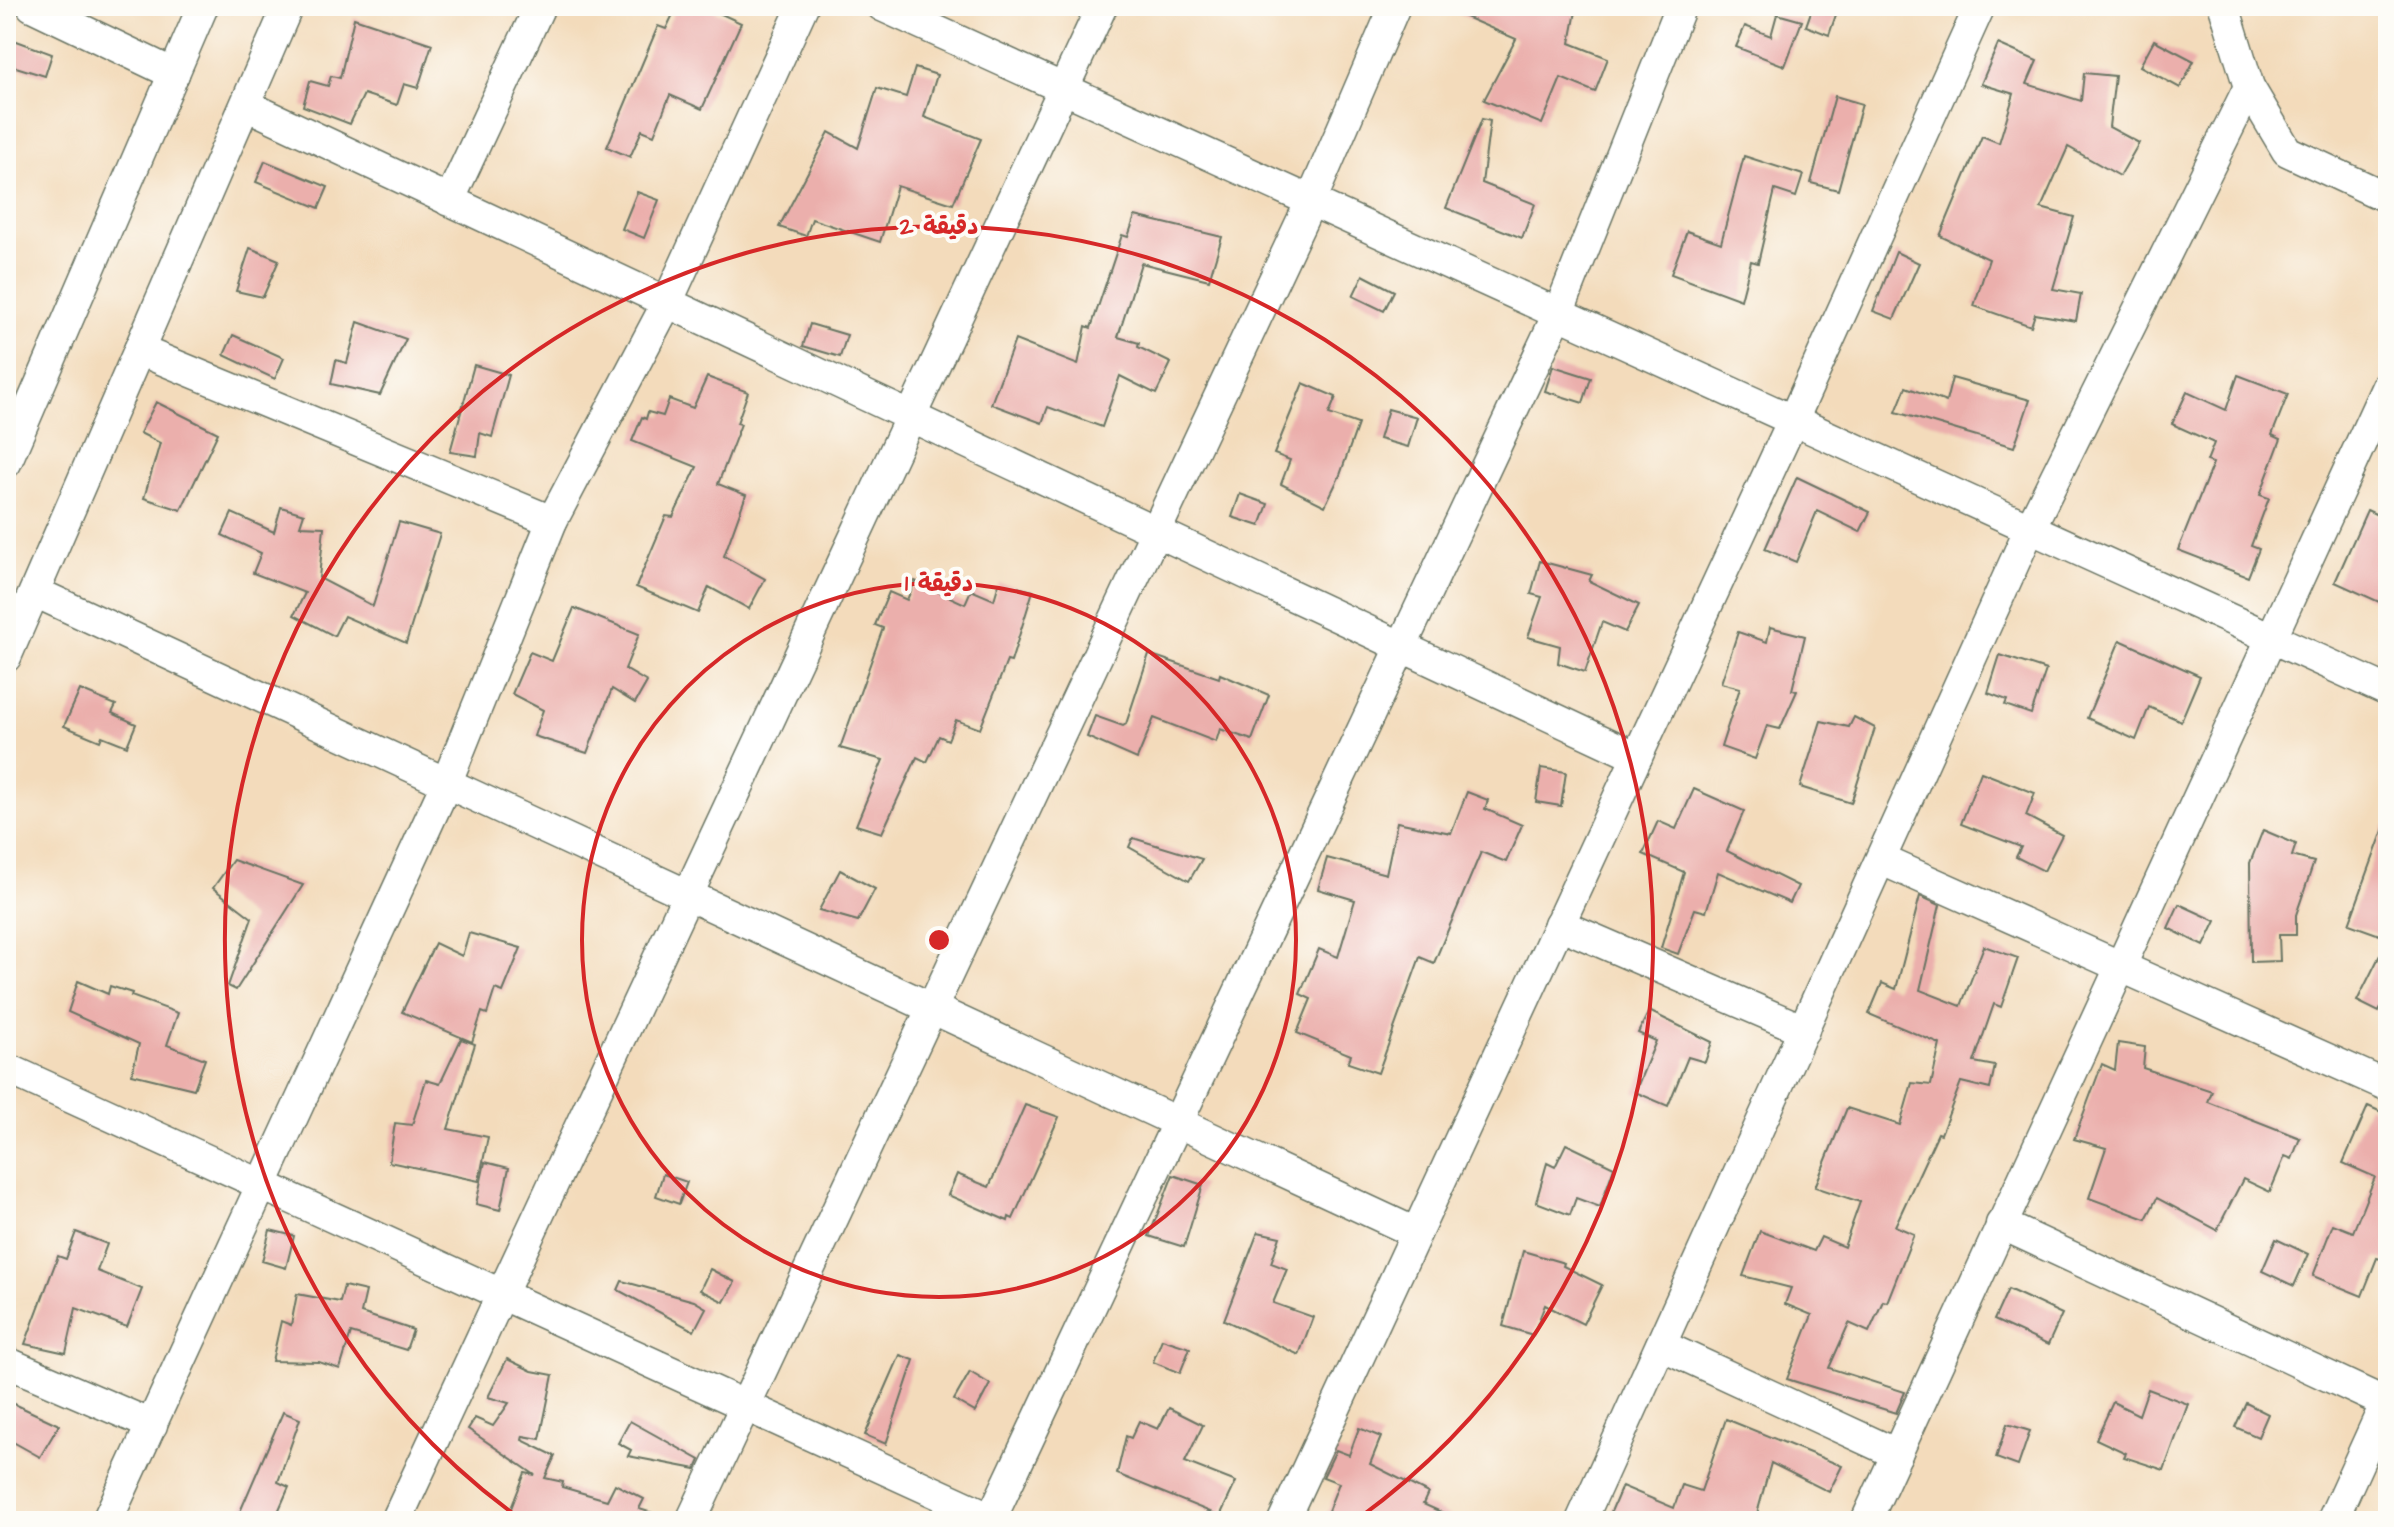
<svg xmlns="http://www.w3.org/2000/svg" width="2394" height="1527" font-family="'Architects Daughter','Playpen Sans Arabic',sans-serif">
  <rect width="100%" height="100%" fill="#fdfcf7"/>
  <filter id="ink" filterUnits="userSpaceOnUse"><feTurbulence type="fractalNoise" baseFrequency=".0125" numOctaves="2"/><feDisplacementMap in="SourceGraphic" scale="16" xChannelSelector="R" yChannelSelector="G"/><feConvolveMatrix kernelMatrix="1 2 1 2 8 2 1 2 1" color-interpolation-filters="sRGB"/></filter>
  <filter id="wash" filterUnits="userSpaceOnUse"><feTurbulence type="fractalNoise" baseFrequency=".006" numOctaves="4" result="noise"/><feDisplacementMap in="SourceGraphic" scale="32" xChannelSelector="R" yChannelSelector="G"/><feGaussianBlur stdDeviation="1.8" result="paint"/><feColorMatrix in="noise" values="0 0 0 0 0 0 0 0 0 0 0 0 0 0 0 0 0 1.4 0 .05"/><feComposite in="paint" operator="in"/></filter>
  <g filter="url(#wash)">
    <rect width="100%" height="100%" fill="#f3dbbb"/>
    <g id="blocks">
      <!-- building -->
      <g fill="#ebafac">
        <path d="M677 6H704L741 23 702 109 670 95 654 135 642 130 630 157 607 147 658 26 666 29Z"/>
        <path d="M1440 6H1577L1570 43 1608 58 1595 92 1561 78 1542 124 1484 100 1516 39Z"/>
        <path d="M1813 6H1839L1829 35 1806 26Z"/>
        <path d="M1777 14 1802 21 1785 66 1736 47 1745 26 1771 36Z"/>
        <path d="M354 18 432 44 418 88 404 84 397 105 364 94 350 124 303 106 310 81 328 86 331 76 340 78Z"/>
        <path d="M6 37 52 54 45 76 6 64Z"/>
        <path d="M2154 40 2194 61 2180 88 2140 66Z"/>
        <path d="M1998 44 2037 61 2027 84 2081 101 2084 73 2115 76 2109 127 2139 143 2120 176 2068 147 2041 208 2074 217 2053 289 2081 294 2076 321 2035 314 2031 326 1974 306 1989 259 1940 236 1982 136 1999 143 2014 94 1981 84Z"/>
        <path d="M915 68 937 75 924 117 981 139 953 204 897 186 880 242 812 219 806 236 779 227 829 132 858 148 877 88 906 97Z"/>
        <path d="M1835 96 1862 104 1838 190 1811 183Z"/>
        <path d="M1482 119 1490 121 1482 183 1535 204 1522 238 1446 208Z"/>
        <path d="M1744 156 1803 175 1796 197 1775 190 1758 263 1751 261 1741 300 1671 274 1687 231 1721 243Z"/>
        <path d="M265 161 328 187 319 208 256 182Z"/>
        <path d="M637 192 659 200 644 238 622 229Z"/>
        <path d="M1135 216 1222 237 1209 280 1141 263 1118 337 1139 343 1138 347 1171 363 1156 394 1120 376 1102 427 1048 407 1042 423 991 404 1015 340 1078 365 1086 326 1091 328 1122 235 1128 237Z"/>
        <path d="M250 248 279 260 263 297 236 291Z"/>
        <path d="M1896 252 1919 263 1894 319 1873 311Z"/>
        <path d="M1363 275 1394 291 1384 311 1353 296Z"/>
        <path d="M358 322 406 339 380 395 331 384 336 360 347 363Z"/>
        <path d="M810 324 847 335 840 357 803 346Z"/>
        <path d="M233 335 284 358 275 379 224 355Z"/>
        <path d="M474 365 509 375 492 437 480 433 477 456 450 452Z"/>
        <path d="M1553 366 1591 378 1583 403 1545 391Z"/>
        <path d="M2238 375 2288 394 2272 435 2281 439 2260 495 2269 498 2251 546 2259 549 2248 577 2178 550 2213 463 2207 461 2214 443 2172 424 2187 392 2226 410Z"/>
        <path d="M707 377 748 392 737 423 741 424 718 484 746 495 724 556 765 579 749 609 709 587 698 613 636 587 666 516 673 517 697 467 632 441 642 417 646 419 648 412 663 416 669 399 693 408Z"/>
        <path d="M1952 378 2030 400 2014 447 1896 412 1906 387 1946 402Z"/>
        <path d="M1303 383 1336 397 1329 414 1358 424 1340 475 1325 506 1281 484 1290 460 1274 454Z"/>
        <path d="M156 402 218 433 181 510 144 498 160 443 140 433Z"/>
        <path d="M1388 409 1417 417 1408 447 1379 439Z"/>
        <path d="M1797 477 1870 512 1860 532 1817 511 1796 562 1765 549Z"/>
        <path d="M1240 494 1268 504 1260 526 1232 517Z"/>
        <path d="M281 507 304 514 300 526 324 527 319 578 373 606 399 522 440 534 406 643 344 616 334 636 294 615 305 593 253 573 261 553 222 535 232 513 274 532Z"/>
        <path d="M2367 510 2388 520V606L2335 582Z"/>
        <path d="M1540 561 1592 575 1589 581 1639 605 1625 632 1602 622 1585 672 1558 663 1560 646 1528 637 1542 597 1531 594Z"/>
        <path d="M915 581 965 604 971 590 994 600 999 583 1033 591 1011 662 1007 661 980 729 956 720 948 740 939 736 927 762 917 757 882 833 856 825 883 760 840 748 883 628 875 625 889 592 907 600Z"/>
        <path d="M574 608 639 634 625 669 647 682 635 703 612 689 587 753 534 736 543 710 512 694 530 652 552 661Z"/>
        <path d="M1770 627 1805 636 1792 690 1797 691 1780 729 1767 726 1755 759 1721 747 1740 688 1721 683 1738 632 1767 642Z"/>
        <path d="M2120 640 2200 676 2181 721 2149 707 2136 740 2087 718Z"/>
        <path d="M1149 654 1219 678 1220 674 1269 695 1252 740 1220 729 1216 742 1154 718 1137 759 1087 737 1095 716 1123 726 1126 724Z"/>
        <path d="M2000 655 2046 670 2031 714 2005 705 2007 700 1988 693Z"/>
        <path d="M80 690 116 705 112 713 136 724 127 746 102 736 100 741 64 726Z"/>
        <path d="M1854 717 1875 728 1851 803 1800 787 1821 721 1849 727Z"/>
        <path d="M1541 768 1566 772 1561 806 1536 802Z"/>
        <path d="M1981 772 2035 793 2026 816 2062 835 2044 871 2016 857 2021 847 1961 824Z"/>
        <path d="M1694 789 1744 811 1727 851 1798 886 1790 903 1718 872 1706 912 1695 909 1678 954 1661 948 1684 872 1643 854 1658 821 1676 829Z"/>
        <path d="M1467 792 1488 800 1485 809 1522 825 1506 862 1481 852 1434 963 1420 957 1378 1073 1348 1063 1351 1055 1297 1033 1311 999 1300 994 1319 949 1338 957 1355 900 1318 889 1327 858 1386 874 1397 822 1451 833Z"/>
        <path d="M2385 825H2388V938L2349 924Z"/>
        <path d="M2263 830 2296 844 2292 856 2314 862 2296 915V935H2279L2280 961 2251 962 2250 863Z"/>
        <path d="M1133 838 1202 859 1189 881 1129 847Z"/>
        <path d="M233 860 303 885 236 990 228 986 252 918 213 888Z"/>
        <path d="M840 870 875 889 858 921 819 910Z"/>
        <path d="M1920 896 1940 905 1920 990 1961 1006 1984 946 2018 958 2001 1007 1994 1004 1974 1062 1995 1066 1990 1089 1961 1082 1941 1134 1938 1133 1895 1226 1914 1234 1887 1302 1883 1301 1869 1332 1849 1323 1829 1368 1905 1392 1896 1413 1787 1379 1812 1315 1785 1304 1791 1288 1743 1276 1760 1231 1814 1251 1821 1237 1844 1247 1860 1202 1815 1187 1847 1108 1900 1125 1912 1083 1931 1085 1940 1044 1869 1014 1882 983 1896 989Z"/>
        <path d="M2179 904 2216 921 2204 946 2168 928Z"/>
        <path d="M469 933 521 948 503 992 495 989 487 1014 482 1012 472 1042 402 1012 435 943 462 956Z"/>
        <path d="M2388 939V994L2379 1012 2357 1001Z"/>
        <path d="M78 981 108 994 110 986 132 993 131 996 178 1013 167 1045 205 1059 194 1089 132 1074 139 1044 68 1012Z"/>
        <path d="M1649 1011 1712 1042 1705 1062 1688 1057 1668 1106 1635 1092 1656 1041 1638 1033Z"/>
        <path d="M461 1039 475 1044 448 1129 488 1137 479 1181 389 1162 395 1123 412 1125 426 1080 440 1084Z"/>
        <path d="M2118 1043 2145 1047 2143 1068 2212 1091 2208 1102 2300 1138 2292 1159 2285 1156 2270 1192 2243 1179 2217 1230 2157 1198 2146 1219 2089 1198 2106 1148 2074 1139 2102 1064 2115 1070Z"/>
        <path d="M1025 1105 1059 1117 1013 1219 1009 1217 1008 1221 948 1195 957 1174 989 1187Z"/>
        <path d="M2368 1106 2388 1115V1261L2377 1258 2362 1296 2313 1276 2333 1224 2353 1232 2375 1177 2343 1163Z"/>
        <path d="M1566 1144 1614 1167 1600 1207 1576 1198 1570 1215 1536 1202 1547 1163 1555 1167Z"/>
        <path d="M485 1162 509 1168 500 1210 476 1204Z"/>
        <path d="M663 1174 687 1182 679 1204 656 1196Z"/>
        <path d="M1173 1175 1203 1185 1184 1247 1149 1236Z"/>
        <path d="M270 1230 294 1236 286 1268 262 1261Z"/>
        <path d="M76 1232 107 1244 97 1271 142 1289 127 1327 76 1308 66 1353 25 1344 58 1256 66 1259Z"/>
        <path d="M1258 1232 1280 1237 1271 1263 1287 1269 1273 1303 1313 1317 1299 1355 1224 1320Z"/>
        <path d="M2276 1239 2308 1254 2294 1286 2262 1271Z"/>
        <path d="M1523 1251 1564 1263 1563 1266 1602 1285 1583 1324 1545 1305 1533 1335 1503 1326Z"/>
        <path d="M710 1269 735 1282 724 1302 700 1290Z"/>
        <path d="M622 1281 694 1301 706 1308 694 1331 618 1290Z"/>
        <path d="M344 1286 366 1291 361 1313 413 1330 406 1350 351 1333 340 1369 319 1362 272 1361 281 1321 291 1325 297 1294 340 1302Z"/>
        <path d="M2008 1289 2062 1314 2048 1345 1994 1320Z"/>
        <path d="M1162 1339 1190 1348 1180 1373 1153 1362Z"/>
        <path d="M900 1355 914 1360 886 1444 865 1435Z"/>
        <path d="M507 1359 532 1371 553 1375 540 1439 523 1436 522 1440 555 1456 545 1478 563 1482 562 1487 607 1500 615 1484 644 1499 639 1509 656 1514 655 1521H535L510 1511 525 1473 535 1475 468 1429 475 1418 493 1426 509 1403 488 1397Z"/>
        <path d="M970 1372 990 1384 975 1412 954 1400Z"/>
        <path d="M2148 1389 2188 1404 2164 1470 2124 1457 2126 1453 2096 1439 2113 1402 2139 1415Z"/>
        <path d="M6 1400 59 1425 40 1457 6 1438Z"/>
        <path d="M2246 1403 2268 1414 2258 1437 2235 1427Z"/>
        <path d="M1169 1408 1203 1425 1185 1462 1236 1482 1220 1516 1117 1474 1126 1436 1131 1438 1139 1421 1158 1429Z"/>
        <path d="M283 1412 300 1419 278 1482 289 1487 274 1521H236Z"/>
        <path d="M1726 1419 1842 1466 1829 1492 1771 1463 1755 1521H1607L1622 1486 1674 1508 1682 1485 1701 1491Z"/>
        <path d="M630 1421 700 1460 696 1469 628 1456 631 1450 618 1443Z"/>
        <path d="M2007 1424 2030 1431 2018 1466 1996 1458Z"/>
        <path d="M1359 1428 1381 1437 1370 1464 1428 1493 1423 1504 1461 1521H1324L1339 1483 1323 1477 1336 1450 1349 1455Z"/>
      </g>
    </g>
  </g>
  <g filter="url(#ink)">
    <use href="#blocks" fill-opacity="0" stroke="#697463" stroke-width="2"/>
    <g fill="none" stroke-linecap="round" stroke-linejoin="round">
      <defs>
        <g id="minor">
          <path d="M32 6 174 74"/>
          <path d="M882 6 2388 691"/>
          <path d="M2224 6 2249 87 2287 151 2388 198"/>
          <path d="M246 105 1637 757"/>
          <path d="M449 201 540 6"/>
          <path d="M139 350 552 521"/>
          <path d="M6 463 203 6"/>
          <path d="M35 592 1416 1233"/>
          <path d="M6 657 288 6"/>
          <path d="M1882 860 2388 1086"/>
          <path d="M1559 924 1804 1030"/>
          <path d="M6 1068 998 1521"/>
          <path d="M2001 1224 2388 1404"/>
          <path d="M1661 1345 1897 1454"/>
          <path d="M6 1362 152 1425"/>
          <path d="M107 1521 446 784 552 521 667 303 803 6"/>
          <path d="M396 1521 1102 6"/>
          <path d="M691 1521 1311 201 1395 6"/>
          <path d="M990 1521 1558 314 1681 6"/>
          <path d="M1283 1521 1793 420 1980 6"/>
          <path d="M1581 1521 2030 528 2249 87"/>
          <path d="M1866 1521 2388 384"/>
          <path d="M2332 1521 2388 1398"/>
        </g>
      </defs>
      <!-- minor casing -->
      <use href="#minor" stroke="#697463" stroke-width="33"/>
      <!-- minor -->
      <use href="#minor" stroke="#fff" stroke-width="30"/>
    </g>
  </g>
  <!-- distance rings -->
  <g fill="none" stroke="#d62828" stroke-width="4">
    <circle cx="939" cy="940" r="357"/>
    <path d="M519 1518A714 714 0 1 1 1359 1518"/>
  </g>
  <circle cx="939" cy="940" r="12" fill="#d62828" stroke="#fdfcf7" stroke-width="4"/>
  <g font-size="24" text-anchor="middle" font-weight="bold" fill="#d62828" stroke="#fdfcf7" stroke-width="8" stroke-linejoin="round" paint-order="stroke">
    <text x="939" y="234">2 دقيقة</text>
    <text x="939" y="591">1 دقيقة</text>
  </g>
  <!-- margin -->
  <rect width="2394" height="1527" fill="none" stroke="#fdfcf7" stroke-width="32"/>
</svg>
